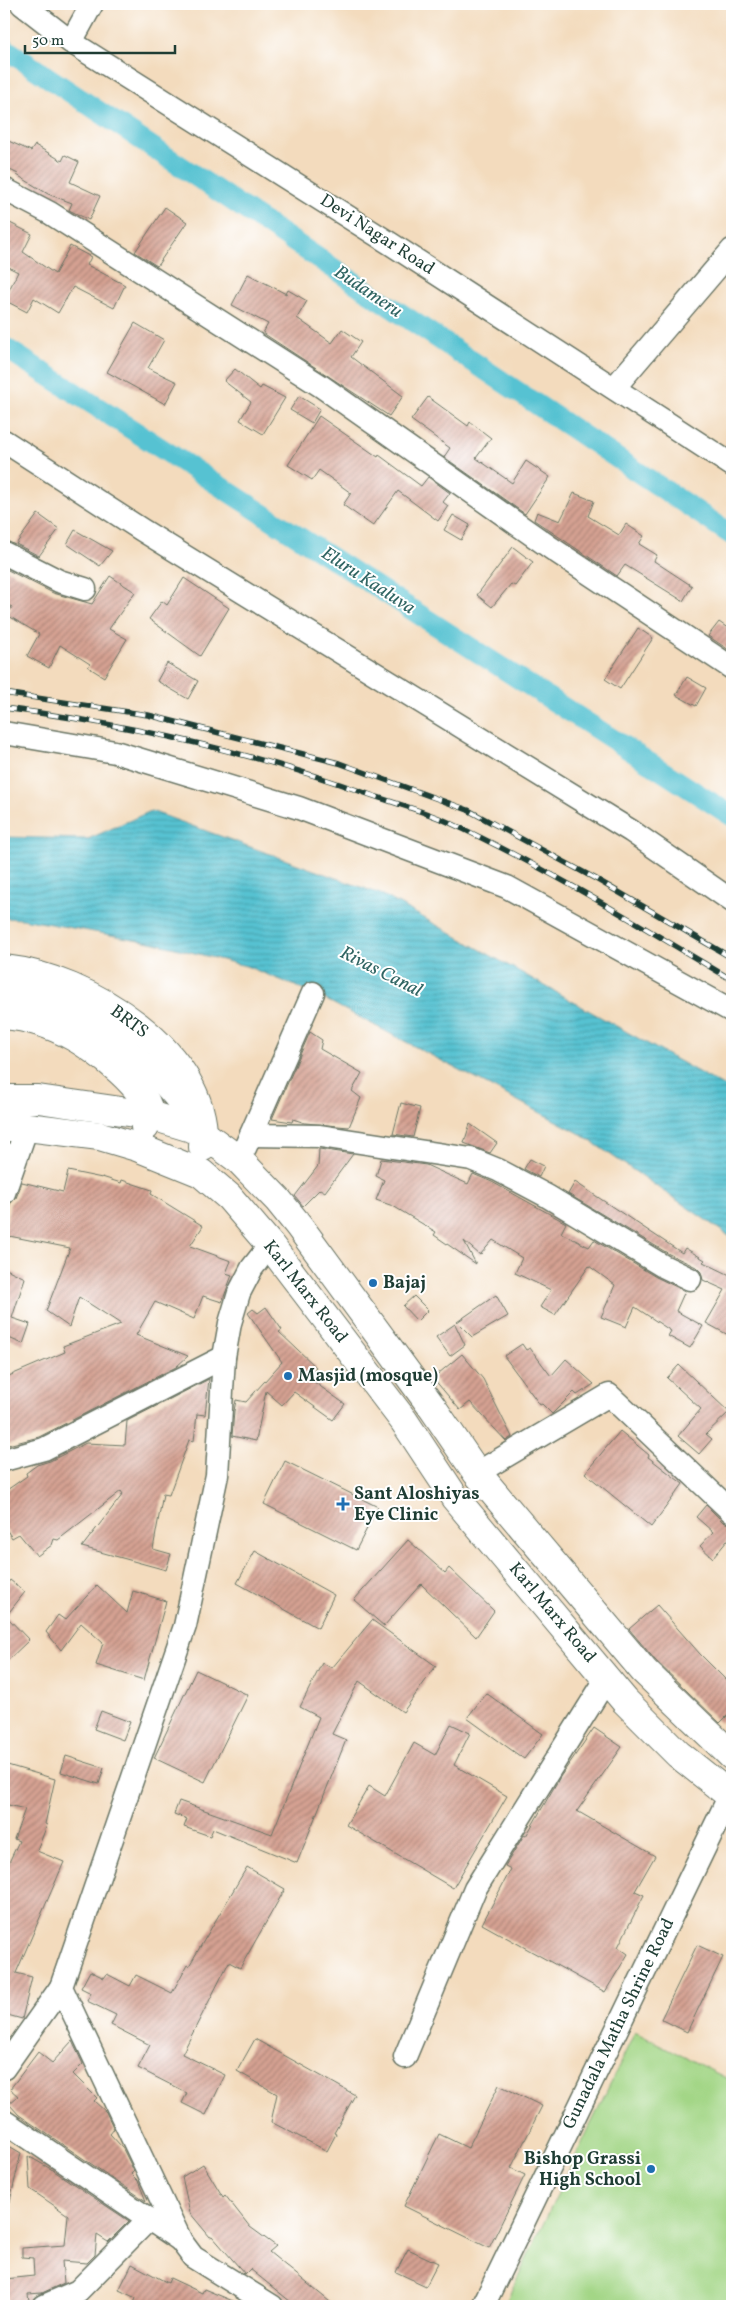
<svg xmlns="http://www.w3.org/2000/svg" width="736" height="2310" font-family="Vollkorn,serif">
  <defs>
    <pattern id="water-rules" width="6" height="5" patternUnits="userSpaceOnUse" patternTransform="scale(1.25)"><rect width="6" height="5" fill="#57c2d2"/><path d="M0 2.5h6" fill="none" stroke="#479fab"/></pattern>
    <pattern id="building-hatch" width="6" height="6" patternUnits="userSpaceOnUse" patternTransform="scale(1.25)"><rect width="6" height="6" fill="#d5a192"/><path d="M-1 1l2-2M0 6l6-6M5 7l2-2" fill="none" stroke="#ac8478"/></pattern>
  </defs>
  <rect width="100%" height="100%" fill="#fff"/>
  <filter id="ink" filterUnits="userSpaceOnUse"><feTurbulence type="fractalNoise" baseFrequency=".02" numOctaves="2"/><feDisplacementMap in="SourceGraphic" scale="10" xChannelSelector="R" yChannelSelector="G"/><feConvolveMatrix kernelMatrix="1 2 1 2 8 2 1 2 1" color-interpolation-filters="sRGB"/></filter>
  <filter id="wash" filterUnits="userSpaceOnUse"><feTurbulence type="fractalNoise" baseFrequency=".0096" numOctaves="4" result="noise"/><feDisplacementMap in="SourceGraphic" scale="20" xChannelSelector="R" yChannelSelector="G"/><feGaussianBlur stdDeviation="1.12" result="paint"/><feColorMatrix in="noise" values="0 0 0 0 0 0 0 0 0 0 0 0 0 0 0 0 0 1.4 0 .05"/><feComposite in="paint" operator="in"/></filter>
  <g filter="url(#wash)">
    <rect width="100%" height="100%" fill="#f3dbbd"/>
    <!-- green -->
    <path fill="#a3d686" stroke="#618a5d" d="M635 2032 732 2081V2306H504Z"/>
    <!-- water -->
    <path fill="url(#water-rules)" stroke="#3b8083" d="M151 811 383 895 732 1091V1238L579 1133 313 993 246 966 155 943 23 919 4 918V837L88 839Z"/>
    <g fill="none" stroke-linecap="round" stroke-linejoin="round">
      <!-- canal -->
      <g stroke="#57c2d2" stroke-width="21">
        <path d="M4 48 732 535"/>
        <path d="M4 347 732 816"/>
      </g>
    </g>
    <g id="blocks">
      <!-- building -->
      <g fill="url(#building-hatch)">
        <path d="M4 139 31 151 35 145 62 161 65 155 79 162 70 182 100 196 89 220 69 210 72 203 48 194 17 175 18 174 4 167Z"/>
        <path d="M165 207 187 222 157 266 135 252Z"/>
        <path d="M10 223 32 234 23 252 55 274 70 246 91 257 87 265 125 285 114 308 73 287 58 313 34 298 27 312 4 300 18 272 4 265V236Z"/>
        <path d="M248 274 286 294 288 290 307 301 297 318 332 343 342 329 361 342 351 357 403 396 389 416 263 333 268 324 232 305Z"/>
        <path d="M135 323 164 340 148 368 177 382 165 404 107 372Z"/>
        <path d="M235 369 260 389 262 386 285 398 263 434 240 420 251 402 224 381Z"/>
        <path d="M299 396 320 409 312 423 290 410Z"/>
        <path d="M428 397 468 426 470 422 491 438 476 458 512 483 526 461 550 477 525 514 444 457 450 448 411 420Z"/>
        <path d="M319 416 378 457 379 455 421 486 428 477 450 493 443 502 448 506 438 521 398 491 373 526 343 505 351 493 319 470 312 480 288 465Z"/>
        <path d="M574 493 594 501 588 516 619 535 626 524 644 536 639 544 657 555 654 561 692 586 683 601 625 565 617 576 534 520 537 512 560 521Z"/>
        <path d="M38 514 59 529 39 556 16 544Z"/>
        <path d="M453 515 470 525 461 540 444 530Z"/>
        <path d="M75 530 112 551 100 566 67 544Z"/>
        <path d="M513 547 533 562 515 586 511 584 492 607 477 595Z"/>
        <path d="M4 568 53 593 92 604 110 576 135 592 109 629 127 639 104 677 88 667 90 664 60 645 49 668 27 656 39 634 7 615 12 607 4 603Z"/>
        <path d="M184 578 229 608 200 656 149 619 162 601 167 605Z"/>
        <path d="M719 622 732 631V652L708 636Z"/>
        <path d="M638 628 653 638 620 689 605 679Z"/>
        <path d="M167 663 198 681 188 699 157 681Z"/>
        <path d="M687 677 706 688 696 706 676 695Z"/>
        <path d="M310 1032 322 1040 320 1049 362 1073 352 1091 361 1098 349 1127 305 1123 293 1119 292 1122 272 1119Z"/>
        <path d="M401 1103 420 1108 413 1137 393 1134Z"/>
        <path d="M470 1124 497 1143 490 1153 464 1143Z"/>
        <path d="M319 1149 353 1154 325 1192 320 1189 303 1206 295 1196 318 1166Z"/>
        <path d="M381 1159 426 1165 468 1184 473 1174 492 1182 566 1223 561 1233 589 1247 594 1240 656 1277 685 1291 676 1311 703 1326 690 1348 668 1336 671 1331 635 1307 626 1327 601 1317 615 1285 589 1266 555 1315 540 1307 551 1290 515 1273 522 1258 493 1240 480 1255 464 1241 476 1264 434 1235 436 1232 393 1206 376 1200 384 1180 376 1176Z"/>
        <path d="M530 1159 544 1166 539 1177 524 1169Z"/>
        <path d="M68 1171 102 1178V1177L121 1183 122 1180 152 1190 151 1194 203 1226 190 1246 231 1261 226 1273 232 1275 222 1302 203 1296 194 1319 155 1302 136 1335 188 1356 176 1367 39 1437 4 1446V1378L65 1352 63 1346 121 1324 79 1297 69 1327 46 1311 70 1248 4 1235 10 1204 16 1198 22 1182 63 1192Z"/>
        <path d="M575 1182 682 1253 685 1248 705 1260 703 1262 732 1276V1337L706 1323 725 1290 703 1280 701 1272 696 1267 669 1254 568 1194Z"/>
        <path d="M4 1268 25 1278 12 1318 30 1324 23 1344 4 1336Z"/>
        <path d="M496 1295 508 1316 472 1337 457 1322Z"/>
        <path d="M414 1296 428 1310 417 1321 403 1306Z"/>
        <path d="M266 1307 282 1330 279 1332 316 1367 307 1377 345 1404 333 1420 294 1392 282 1405 266 1391 256 1441 232 1436 234 1411 236 1400 246 1402 282 1362 248 1313 253 1309 258 1313Z"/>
        <path d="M455 1324 465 1345 450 1356 436 1337Z"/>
        <path d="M522 1344 526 1350 530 1348 551 1376 566 1359 594 1384 577 1395 574 1392 552 1414 542 1404 540 1405 504 1356Z"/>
        <path d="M462 1354 483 1379 512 1437 506 1441 470 1402 460 1410 433 1378Z"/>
        <path d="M679 1365 729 1412 706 1434 712 1439 699 1454 678 1436 701 1409 667 1378Z"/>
        <path d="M209 1379 205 1415 197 1414 194 1441 189 1440 169 1495 163 1494 153 1549 171 1554 166 1570 82 1547 123 1494 121 1491 58 1540 54 1539 52 1545 37 1556 19 1534 12 1538 4 1526V1492L27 1476 26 1473 37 1465 50 1461 86 1443 125 1445 127 1421Z"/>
        <path d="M620 1431 649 1455 648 1457 683 1484 651 1527 585 1473Z"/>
        <path d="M285 1461 378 1507 356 1550 264 1504Z"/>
        <path d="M706 1505 723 1522 732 1525V1535L713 1558 700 1546 713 1532 696 1517Z"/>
        <path d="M408 1540 445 1573 449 1568 494 1611 476 1637 421 1584 384 1626 354 1600Z"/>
        <path d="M255 1551 334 1595 318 1628 237 1583Z"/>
        <path d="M10 1580 25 1592 6 1616 29 1640 4 1664V1588Z"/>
        <path d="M97 1585 127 1613 133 1591 166 1601 144 1680 96 1665 103 1643 81 1623 61 1650 46 1632 58 1615 65 1620Z"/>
        <path d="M657 1605 700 1654 732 1686V1711L720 1723 655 1660 629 1629Z"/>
        <path d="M372 1620 436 1666 403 1712 359 1681 332 1734 346 1740 297 1863 213 1829 210 1836 184 1827 187 1819 174 1814 179 1801 272 1834 319 1717 300 1707 322 1663 332 1668Z"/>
        <path d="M196 1670 248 1695 205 1782 154 1758Z"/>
        <path d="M486 1693 543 1734 524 1759 467 1718Z"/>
        <path d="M101 1711 130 1722 123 1740 94 1729Z"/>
        <path d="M451 1724 470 1733 454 1765 507 1796 453 1888 346 1825 369 1786 385 1796 414 1743 435 1755Z"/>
        <path d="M594 1728 622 1747 577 1811 655 1856 635 1891 644 1895 618 1947 628 1954 605 1992 482 1924 511 1869 505 1866 524 1835 526 1836 560 1777Z"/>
        <path d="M66 1756 104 1768 99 1784 61 1772Z"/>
        <path d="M4 1764 55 1779 45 1824 47 1825 37 1851 64 1862 16 1973 32 1977 22 2019 4 2014V1873L19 1841 14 1839 25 1809 4 1804Z"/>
        <path d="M247 1867 285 1889 240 1968 229 1962 182 2054 225 2075 206 2115 182 2103 187 2093 138 2068 150 2045 111 2025 116 2015 87 2001 91 1993 81 1988 90 1971 104 1978 107 1974 130 1986 136 1975 172 1993 187 1965 189 1966Z"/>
        <path d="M697 1945 723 1957 687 2032 661 2019Z"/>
        <path d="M255 2039 355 2095 334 2133 336 2134 327 2151 271 2122 277 2094 237 2071Z"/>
        <path d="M72 2041 83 2064 73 2074 97 2098 94 2101 106 2112 114 2129 110 2134 122 2147 134 2171 131 2174 138 2181 146 2201 19 2115 9 2104 18 2096 10 2089 38 2052 52 2063Z"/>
        <path d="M499 2085 542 2106 511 2168 525 2175 489 2248 404 2206 439 2134 468 2148Z"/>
        <path d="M4 2143 21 2153 10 2201H4Z"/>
        <path d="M28 2156 51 2169 129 2221 108 2242 97 2235 95 2255 87 2263 62 2261 64 2283 42 2293 28 2294 29 2302 9 2305 5 2279 34 2276 33 2258 22 2257V2248L65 2245 68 2215 30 2189Z"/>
        <path d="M203 2164 223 2197 225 2195 250 2227 276 2246 269 2252 335 2306H296L250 2269 245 2274 212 2236 210 2237 190 2213 182 2177Z"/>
        <path d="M408 2249 438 2263 426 2286 396 2272Z"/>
        <path d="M132 2264 168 2283 170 2278 202 2293 204 2289 245 2306H133L136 2298 119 2290Z"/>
      </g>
    </g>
  </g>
  <g filter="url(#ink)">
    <use href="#blocks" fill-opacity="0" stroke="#697464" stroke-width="1"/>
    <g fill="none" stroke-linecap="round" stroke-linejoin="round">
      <defs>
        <g id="minor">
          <path d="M22 4 71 42 391 244 732 465"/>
          <path d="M71 42 92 4"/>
          <path d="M4 189 50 213 321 386 551 548 732 668"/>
          <path d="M614 388 732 250"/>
          <path d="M4 441 142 530 631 831 732 901"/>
          <path d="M4 553 59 581 85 589"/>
          <path d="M4 733 115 752 299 808 507 887 732 1011"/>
          <path d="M4 992C91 1000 150 1064 200 1129"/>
          <path d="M251 1135 320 1136 471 1159 498 1170 547 1196 663 1266 690 1279"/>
          <path d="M245 1148 313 993"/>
          <path d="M4 1193 27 1127"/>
          <path d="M270 1245 252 1268 239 1293 230 1323 224 1357 217 1475 185 1626 61 1987 181 2241 193 2257 272 2306"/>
          <path d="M4 1460 44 1449 224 1357"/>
          <path d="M477 1473 609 1395 732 1512"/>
          <path d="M405 2057 475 1889 607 1678"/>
          <path d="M4 2068 61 1987"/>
          <path d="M4 2121 180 2240"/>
          <path d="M44 2306 78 2291 149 2219"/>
          <path d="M483 2306 730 1795"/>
        </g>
        <g id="major">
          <path d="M4 969C87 978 210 1052 203 1147"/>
          <path d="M4 1015C28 1017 53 1025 74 1037 94 1048 152 1091 149 1116 149 1120 146 1124 145 1127"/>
          <path d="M4 1099H38L149 1115 198 1130 239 1160 278 1200 299 1226 432 1407 477 1473 644 1671 732 1756"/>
          <path d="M4 1127H27L100 1136 137 1147 201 1173 229 1197 270 1245 404 1421 455 1498 516 1571 625 1701 678 1754 732 1797"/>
        </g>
      </defs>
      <!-- minor casing -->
      <use href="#minor" stroke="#697464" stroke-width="25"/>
      <!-- major casing -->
      <use href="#major" stroke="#697464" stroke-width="30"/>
      <!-- minor -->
      <use href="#minor" stroke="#fff" stroke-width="22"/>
      <!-- major -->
      <use href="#major" stroke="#fff" stroke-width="28"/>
      <defs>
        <g id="rail">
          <path d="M4 693 148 715 339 763 468 810 596 879 732 958"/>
          <path d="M4 708C127 724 251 752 368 794 394 803 421 810 446 821 546 867 638 924 732 980"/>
        </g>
      </defs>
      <!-- rail casing -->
      <use href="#rail" stroke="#1f3d34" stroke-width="5.5"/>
      <!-- rail -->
      <use href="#rail" stroke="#fff" stroke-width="4" stroke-dasharray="11" stroke-linecap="butt"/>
    </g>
  </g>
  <!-- markers -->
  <g fill="#1f6fb2" stroke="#fff" stroke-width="2">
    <circle cx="373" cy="1283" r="5"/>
    <circle cx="288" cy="1376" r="5"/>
    <path d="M340.5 1496.5h5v5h5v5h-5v5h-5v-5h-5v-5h5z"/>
    <circle cx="651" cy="2169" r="5"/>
  </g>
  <g text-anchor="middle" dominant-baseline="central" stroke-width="4" stroke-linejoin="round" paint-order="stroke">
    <!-- street labels -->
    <g font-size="18" fill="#1f3d34" stroke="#fff">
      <text transform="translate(377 235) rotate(33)">Devi Nagar Road</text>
      <text transform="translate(129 1022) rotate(37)">BRTS</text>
      <text transform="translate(305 1292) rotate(52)">Karl Marx Road</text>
      <text transform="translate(552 1613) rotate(50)">Karl Marx Road</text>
      <text transform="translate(619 2024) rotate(-64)">Gunadala Matha Shrine Road</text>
    </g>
    <!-- poi labels -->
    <g font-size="18" font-weight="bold" fill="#1f3d34" stroke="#fff" text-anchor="start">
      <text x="383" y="1283">Bajaj</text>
      <text x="298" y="1376">Masjid (mosque)</text>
      <text x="354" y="1494">Sant Aloshiyas<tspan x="354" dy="21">Eye Clinic</tspan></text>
      <text x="641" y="2159" text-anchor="end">Bishop Grassi<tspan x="641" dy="21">High School</tspan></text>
    </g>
    <!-- water labels -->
    <g font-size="19" font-style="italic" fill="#306563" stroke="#fff">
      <text transform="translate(368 292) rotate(34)">Budameru</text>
      <text transform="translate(368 581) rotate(33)">Eluru Kaaluva</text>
      <text transform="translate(381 972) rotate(27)">Rivas Canal</text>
    </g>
  </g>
  <!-- margin -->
  <rect width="736" height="2310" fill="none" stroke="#fff" stroke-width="20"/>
  <!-- scale -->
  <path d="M25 45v8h150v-8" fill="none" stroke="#1f3d34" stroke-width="2.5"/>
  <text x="32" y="45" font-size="15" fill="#1f3d34" stroke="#ffffff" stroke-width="4" paint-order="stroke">50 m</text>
</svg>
